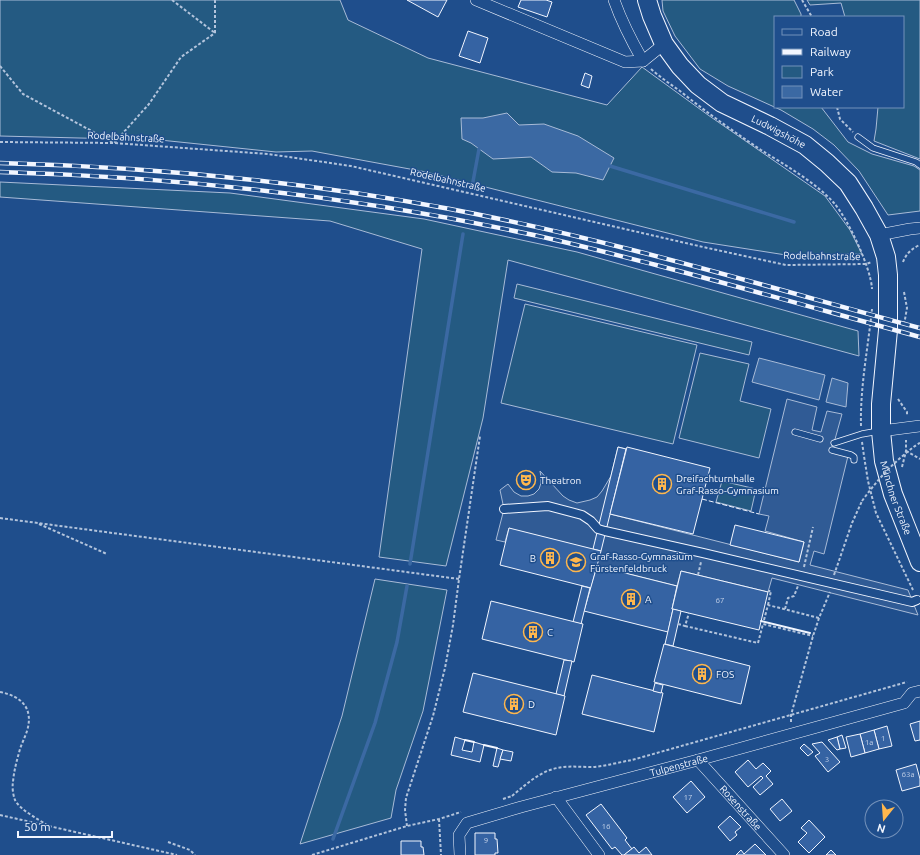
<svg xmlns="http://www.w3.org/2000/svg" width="920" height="855" font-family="Ubuntu,sans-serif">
  <rect width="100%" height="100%" fill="#1f4e8c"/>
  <!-- green -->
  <g fill="#245a82" stroke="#a8bbd7">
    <path d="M0 0H340L348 20 428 58 607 105 642 67 708 115 825 196 850 230 862 254 786 255 703 242 426 172 312 151 276 152 160 140 0 136Z"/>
    <path d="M662 0H794L801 14V17H775V107H821L848 142 872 154 914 166 920 170V211L888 215 859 171 834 145 813 129 781 110 728 86 700 69 675 36 663 11Z"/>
    <path d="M807 0H920V159L874 141 876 129 878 107H903V17H845L841 3 810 5Z"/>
    <path d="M0 182 230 193 424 219 577 252 858 331 859 356 508 260 483 418 446 566 379 557 422 249 330 221 0 197Z"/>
    <path d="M517 284 752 342 749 355 514 298Z"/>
    <path d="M525 304 697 345 673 444 501 403Z"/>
    <path d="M700 353 749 364 740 401 771 409 759 458 679 438Z"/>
    <path d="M722 481 756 489 751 511 716 502Z"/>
    <path d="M375 579 447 590 423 711 396 790 391 818 300 844 342 716Z"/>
  </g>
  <!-- parking -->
  <path fill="#305b95" stroke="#a8bbd7" d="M787 399 817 407 812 430 821 432 827 411 842 414 832 450 848 456 824 554 814 551 810 565 908 590 918 615 772 578 768 592 681 571 677 586 597 566 509 528 505 542 496 540 504 509 500 490 508 484 514 492 521 496H528L534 494 539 489 541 483V477L540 471 563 496 569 500 577 503 590 500 597 497 602 491 611 476 618 447 626 449 610 514 799 562 804 542 765 531 769 516 759 514Z"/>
  <!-- water -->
  <g fill="#3b69a3" stroke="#a8bbd7">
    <path d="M507 113 519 125 544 124 578 136 614 158 603 180 576 173 552 172 531 157 493 159 471 143 462 139 461 118H483Z"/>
    <path d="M759 358 825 375 819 400 752 382Z"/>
    <path d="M832 378 848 383 846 407 826 402Z"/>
  </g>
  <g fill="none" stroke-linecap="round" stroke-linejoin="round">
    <!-- stream -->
    <g stroke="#3b69a3" stroke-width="3.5">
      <path d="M610 166 794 222"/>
      <path d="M472 187 479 149"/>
      <path d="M410 564 463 234"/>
      <path d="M333 839 375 723 397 642 407 586"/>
    </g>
  </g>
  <!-- building -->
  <g fill="#3563a3" stroke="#f2f6ff">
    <path d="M407 0H447L438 17Z"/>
    <path d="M521 0H546L552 2 547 17 518 7Z"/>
    <path d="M468 31 488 38 480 63 459 56Z"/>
    <path d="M585 73 592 76 589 88 581 85Z"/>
    <path d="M618 447 626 449 601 551 593 549Z"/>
    <path d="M627 447 710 468 693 534 610 514Z"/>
    <path d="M735 525 804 542 799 562 730 545Z"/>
    <path d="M509 528 601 551 591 588 500 565Z"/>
    <path d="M597 566 677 586 672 609H673L668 632 584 611Z"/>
    <path d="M681 571 768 592 759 630 672 609Z"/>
    <path d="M582 586 590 588 581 624 573 622Z"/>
    <path d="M491 601 583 624 574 662 482 639Z"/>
    <path d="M673 609 681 611 673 646 665 644Z"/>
    <path d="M664 644 750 666 741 704 654 682Z"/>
    <path d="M564 660 572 661 564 696 556 694Z"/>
    <path d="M473 673 565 696 556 735 463 712Z"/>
    <path d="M592 675 663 693 654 732 582 714Z"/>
    <path d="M655 683 663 685 661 693 653 691Z"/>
    <path d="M920 721V740L915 741 910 724Z"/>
    <path d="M887 726 892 746 879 749 874 730Z"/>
    <path d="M874 730 879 749 865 753 860 734Z"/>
    <path d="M860 734 865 753 851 757 846 737Z"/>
    <path d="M842 735 846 748 840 749 837 737Z"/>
    <path d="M455 737 465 740 462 750 472 752 474 742 484 745 480 762 451 755Z"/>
    <path d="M837 737 840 749 837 750 828 740Z"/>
    <path d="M822 742 840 762 828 772 815 756 820 753 812 744Z"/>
    <path d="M804 744 813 752 808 756 800 748Z"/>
    <path d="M497 748 503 750 498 767 493 766Z"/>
    <path d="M503 750 513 752 511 761 500 759Z"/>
    <path d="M748 760 756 769 763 763 771 771 766 776 773 784 760 795 753 787 763 778 761 776 748 787 735 772Z"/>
    <path d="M916 764 920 779V786L902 791 896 770Z"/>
    <path d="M691 781 705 797 687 813 673 797Z"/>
    <path d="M782 799 792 811 780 821 770 809Z"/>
    <path d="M601 804 627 838 625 840 632 849 624 855H622L615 847 612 849 586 815Z"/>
    <path d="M730 816 741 827 735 832 737 835 730 841 718 827Z"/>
    <path d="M809 820 825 837 809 853 798 842 807 833 801 828Z"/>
    <path d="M475 833H495V839H497L498 853H495V855H475Z"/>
    <path d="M401 841H421V847H423L424 855H401Z"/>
    <path d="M755 844 766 855H736L741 850 744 854Z"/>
    <path d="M634 847 639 853 646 847 652 855H624Z"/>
    <path d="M831 850 836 855H826Z"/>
  </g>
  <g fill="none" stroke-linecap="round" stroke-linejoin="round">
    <defs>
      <g id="service">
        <path d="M858 137 873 148 916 162 920 165"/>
        <path d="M795 432 820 439"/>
        <path d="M834 443 862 434 879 431"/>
        <path d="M832 450 851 455 854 457V460"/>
      </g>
      <path id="pedestrian" d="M504 509 548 506 582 515 591 521 598 529 605 531 703 553 912 602 917 600"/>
      <g id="minor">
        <path d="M476 0 625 62 643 61 664 44"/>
        <path d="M614 0C622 23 631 40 643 61"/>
        <path d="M879 235 910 229 920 228"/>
        <path d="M881 431 920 426"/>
        <path id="s1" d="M698 760 784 855"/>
        <path d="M556 797 599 855"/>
        <path id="s2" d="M460 855 459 835 467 823 521 807 698 760 904 703 912 693 920 691"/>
      </g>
      <g id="primary">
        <path id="s3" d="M647 0 652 16 664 44 680 66 698 85 722 103 770 126 805 145 827 163 848 183 864 208 879 235 886 257 888 275V330L881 404V431L884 461 893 494 920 562"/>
      </g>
    </defs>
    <!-- service casing -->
    <use href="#service" stroke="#f2f6ff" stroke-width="7"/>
    <!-- pedestrian casing -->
    <use href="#pedestrian" stroke="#f2f6ff" stroke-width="10"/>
    <!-- minor casing -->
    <use href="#minor" stroke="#f2f6ff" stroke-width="12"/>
    <!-- primary casing -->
    <use href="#primary" stroke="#f2f6ff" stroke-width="20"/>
    <!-- path -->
    <g stroke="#b3c4dc" stroke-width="2" stroke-dasharray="3 2" stroke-linecap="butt">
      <path d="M172 0 215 33"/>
      <path d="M215 0V33"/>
      <path d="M802 0 812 17"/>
      <path d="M0 66 23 94 114 143 149 104 181 57 215 33"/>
      <path d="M651 69C660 77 670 84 680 91 706 112 733 131 761 150 785 165 815 182 834 203 848 219 871 268 872 289"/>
      <path d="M837 107 840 119 853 132"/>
      <path d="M0 142 114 143 268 154 351 166 703 247 786 265 866 264 872 262"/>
      <path d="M903 262C906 254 912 248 920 245"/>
      <path d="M904 292 907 308 904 325"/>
      <path d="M898 399 907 412V416"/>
      <path d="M861 426C860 387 868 348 872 309"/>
      <path d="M862 442 864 456 868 481 876 513 913 590"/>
      <path d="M906 451 920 459"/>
      <path d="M902 467 906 451V440"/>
      <path d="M0 518 459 579"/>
      <path d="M39 524 107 554"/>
      <path d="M804 567 813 527"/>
      <path d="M698 575 701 562"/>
      <path d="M834 575 852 523 862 501"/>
      <path d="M768 605 771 591H768"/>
      <path d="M785 609 788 598 794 596 798 586"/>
      <path d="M764 620 768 605 819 618"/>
      <path d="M678 624 685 626 689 613"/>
      <path d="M685 626 758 643 763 624 813 636"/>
      <path d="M0 692C21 696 34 708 27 731 25 737 22 743 20 749 17 760 14 770 13 782 12 787 13 795 15 800 20 810 38 819 47 825"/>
      <path d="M791 722V715L813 636 819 618 830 592"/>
      <path d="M512 796C524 786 536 775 550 770 564 765 578 767 593 767 606 766 620 762 632 760L907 682"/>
      <path d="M503 799 512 796"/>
      <path d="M0 815 177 855"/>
      <path d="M439 819 441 855"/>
      <path d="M407 826 405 810 406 798 433 716 445 668 453 625 459 579 480 436"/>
      <path d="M168 842 190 850 195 855"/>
      <path d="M312 855 407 826 439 819 461 812"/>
    </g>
    <!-- service -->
    <use href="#service" stroke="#1f4e8c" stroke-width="5.5"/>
    <!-- pedestrian -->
    <use href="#pedestrian" stroke="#1f4e8c" stroke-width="8"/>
    <!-- minor -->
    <use href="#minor" stroke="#1f4e8c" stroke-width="11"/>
    <!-- primary -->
    <use href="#primary" stroke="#1f4e8c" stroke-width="18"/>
    <defs>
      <g id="rail">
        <path d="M0 163C150 167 302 181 450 209 609 239 764 286 920 328"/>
        <path d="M0 172C176 177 351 196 524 233 568 242 612 254 656 265 744 288 832 313 920 337"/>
      </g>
    </defs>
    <!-- rail casing -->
    <use href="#rail" stroke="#f2f6ff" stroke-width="4.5"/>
    <!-- rail -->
    <use href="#rail" stroke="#1f4e8c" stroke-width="3" stroke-dasharray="9" stroke-linecap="butt"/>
    <!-- path-bridge -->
    <path stroke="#b3c4dc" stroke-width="2" stroke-dasharray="3 2" stroke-linecap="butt" d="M862 501C875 483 888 468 905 454 910 450 914 446 920 443"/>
    <!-- fence -->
    <path stroke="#f2f6ff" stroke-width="1" stroke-dasharray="5 2" stroke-linecap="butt" d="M702 499 759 514"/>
    <!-- wall -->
    <g stroke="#f2f6ff" stroke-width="2">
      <path d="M761 621 810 633"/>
      <path d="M465 740 474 742"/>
      <path d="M484 745 497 748"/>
    </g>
  </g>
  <!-- icons -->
  <defs>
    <symbol id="theatre-ring" viewBox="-11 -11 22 22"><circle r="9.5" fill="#1f4e8c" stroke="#ffb74d" stroke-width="1.5"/><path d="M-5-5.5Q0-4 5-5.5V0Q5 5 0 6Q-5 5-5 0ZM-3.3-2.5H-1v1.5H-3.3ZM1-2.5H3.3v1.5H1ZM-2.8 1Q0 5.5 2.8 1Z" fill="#ffb74d"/></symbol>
    <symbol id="building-ring" viewBox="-11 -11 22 22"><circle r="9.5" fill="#1f4e8c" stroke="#ffb74d" stroke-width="1.5"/><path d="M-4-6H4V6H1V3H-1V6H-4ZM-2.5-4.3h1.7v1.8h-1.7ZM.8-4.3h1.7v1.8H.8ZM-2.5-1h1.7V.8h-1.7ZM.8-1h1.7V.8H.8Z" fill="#ffb74d"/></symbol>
    <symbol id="school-ring" viewBox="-11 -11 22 22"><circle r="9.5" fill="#1f4e8c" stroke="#ffb74d" stroke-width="1.5"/><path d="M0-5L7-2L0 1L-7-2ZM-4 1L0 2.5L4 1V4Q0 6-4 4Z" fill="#ffb74d"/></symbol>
  </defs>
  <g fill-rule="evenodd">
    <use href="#theatre-ring" x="515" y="469" width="22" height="22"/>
    <use href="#building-ring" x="651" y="473" width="22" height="22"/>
    <use href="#building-ring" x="539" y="547" width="22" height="22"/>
    <use href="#school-ring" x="565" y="551" width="22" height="22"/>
    <use href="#building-ring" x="620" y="588" width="22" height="22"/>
    <use href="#building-ring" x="522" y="621" width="22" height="22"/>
    <use href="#building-ring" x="691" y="663" width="22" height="22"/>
    <use href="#building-ring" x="503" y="693" width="22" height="22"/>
  </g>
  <g text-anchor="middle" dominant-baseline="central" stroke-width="3" stroke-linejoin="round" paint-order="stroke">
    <!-- number labels -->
    <g font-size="8" fill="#c3d1e8">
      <text x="720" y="600">67</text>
      <text x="883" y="738">1</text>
      <text x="869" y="742">1a</text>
      <text x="827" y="759">3</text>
      <text x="908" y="774">63a</text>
      <text x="688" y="797">17</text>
      <text x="606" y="826">16</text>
      <text x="486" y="840">9</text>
    </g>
    <!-- street labels -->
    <g font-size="10" fill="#f2f6ff" stroke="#1f4e8c">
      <text stroke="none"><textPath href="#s3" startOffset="194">Ludwigshöhe</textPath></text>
      <text transform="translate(126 137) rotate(3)">Rodelbahnstraße</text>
      <text transform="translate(448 180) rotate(13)">Rodelbahnstraße</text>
      <text transform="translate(822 256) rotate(1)">Rodelbahnstraße</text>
      <text stroke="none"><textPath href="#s3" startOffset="608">Münchner Straße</textPath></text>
      <text stroke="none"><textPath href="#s2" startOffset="254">Tulpenstraße</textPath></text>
      <text stroke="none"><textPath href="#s1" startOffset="64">Rosenstraße</textPath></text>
    </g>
    <!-- poi labels -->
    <g font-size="10" fill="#f2f6ff" stroke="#1f4e8c" text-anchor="start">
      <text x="676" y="478">Dreifachturnhalle<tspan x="676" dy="12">Graf-Rasso-Gymnasium</tspan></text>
      <text x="540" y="480">Theatron</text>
      <text x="590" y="556">Graf-Rasso-Gymnasium<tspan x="590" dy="12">Fürstenfeldbruck</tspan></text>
      <text x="536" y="558" text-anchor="end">B</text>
      <text x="645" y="599">A</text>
      <text x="547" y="632">C</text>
      <text x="716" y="674">FOS</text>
      <text x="528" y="704">D</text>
    </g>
  </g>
  <!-- legend -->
  <rect x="774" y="16" width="130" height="92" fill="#1f4e8c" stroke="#7391ba"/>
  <rect x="782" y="29" width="20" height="6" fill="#1f4e8c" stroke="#7391ba"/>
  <text x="810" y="36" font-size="12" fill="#f2f6ff">Road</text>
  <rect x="782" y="49" width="20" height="6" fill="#f2f6ff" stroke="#7391ba"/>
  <text x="810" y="56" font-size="12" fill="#f2f6ff">Railway</text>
  <rect x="782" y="66" width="20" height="12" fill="#245a82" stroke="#7391ba"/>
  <text x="810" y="76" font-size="12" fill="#f2f6ff">Park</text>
  <rect x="782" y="86" width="20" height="12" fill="#3b69a3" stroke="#7391ba"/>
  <text x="810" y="96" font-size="12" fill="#f2f6ff">Water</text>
  <!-- north arrow -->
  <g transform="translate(884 819) rotate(197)"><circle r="19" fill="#1f4e8c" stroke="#7391ba"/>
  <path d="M0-3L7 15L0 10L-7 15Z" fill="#ffb74d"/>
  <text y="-6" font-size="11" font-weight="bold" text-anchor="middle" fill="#f2f6ff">N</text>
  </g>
  <!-- scale -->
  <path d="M18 831v6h94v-6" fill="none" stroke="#f2f6ff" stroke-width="2"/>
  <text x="24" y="831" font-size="12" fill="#f2f6ff" stroke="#1f4e8c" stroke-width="3" paint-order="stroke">50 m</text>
</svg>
